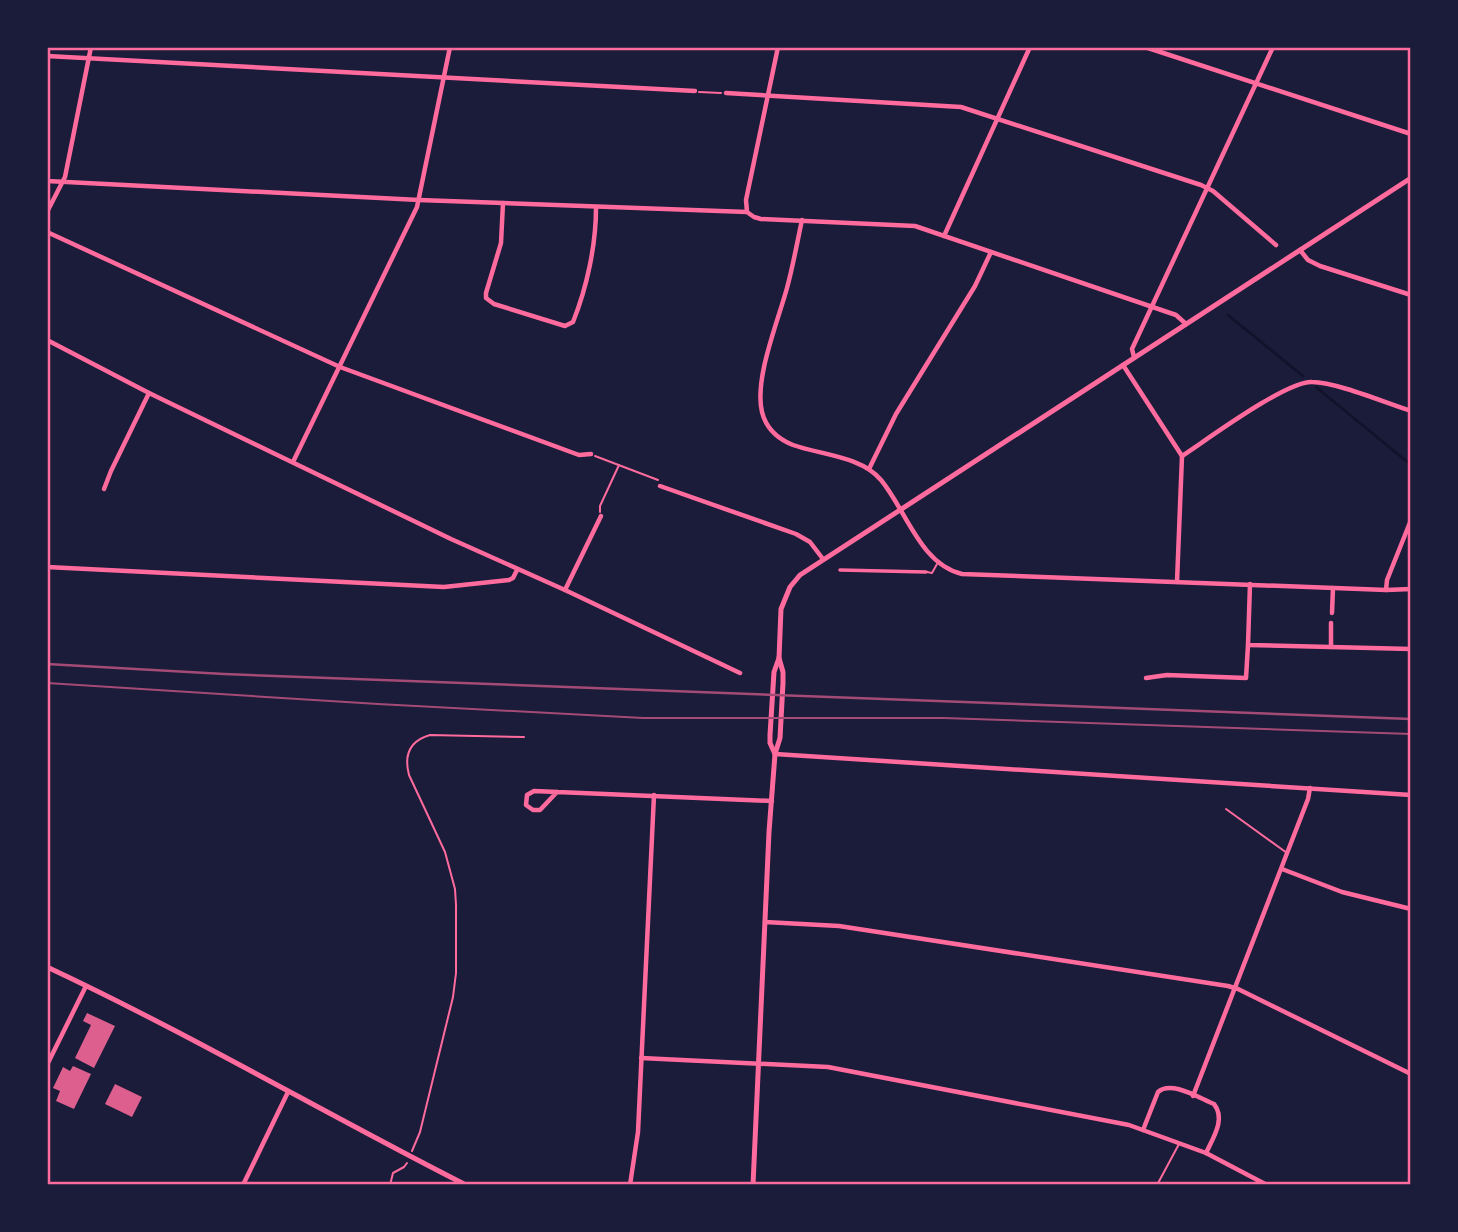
<svg xmlns="http://www.w3.org/2000/svg" width="1458" height="1232" font-family="Barlow,sans-serif">
  <rect width="100%" height="100%" fill="#1b1b3a"/>
  <g fill="none" stroke-linecap="round" stroke-linejoin="round">
    <!-- stream -->
    <g stroke="#12122b" stroke-width="2.5">
      <path d="M1228 315 1303 376"/>
      <path d="M1316 387 1411 465"/>
    </g>
  </g>
  <!-- building -->
  <g fill="#dd5f8e">
    <path d="M87 1013 115 1026 94 1068 75 1058 91 1025 83 1021Z"/>
    <path d="M73 1066 91 1074 74 1109 56 1101 60 1091 53 1088 63 1067 70 1071Z"/>
    <path d="M115 1084 142 1097 132 1117 105 1104Z"/>
  </g>
  <g fill="none" stroke-linecap="round" stroke-linejoin="round">
    <!-- path -->
    <g stroke="#ff6b9d" stroke-width="2">
      <path d="M699 92 721 93"/>
      <path d="M595 456 658 480"/>
      <path d="M600 512V506L619 465"/>
      <path d="M412 1151 420 1132 453 997 456 973V905L455 889 445 852 409 775C404 756 409 741 430 735L524 737"/>
      <path d="M390 1185 393 1173 404 1167 407 1163"/>
    </g>
    <!-- service -->
    <g stroke="#ff6b9d" stroke-width="2">
      <path d="M927 572 932 573 937 564"/>
      <path d="M1226 809 1287 853"/>
      <path d="M1157 1185 1179 1144"/>
    </g>
    <!-- pedestrian -->
    <path stroke="#ff6b9d" stroke-width="3.5" d="M840 570 926 572"/>
    <!-- minor -->
    <g stroke="#ff6b9d" stroke-width="4.5">
      <path d="M1145 47 1411 134"/>
      <path d="M47 56 695 91"/>
      <path d="M726 93 961 107 1201 185 1213 191 1276 245"/>
      <path d="M47 181 419 200 747 212 754 217 761 219 915 226 1176 315 1186 324"/>
      <path d="M503 203 501 243 486 293V298L494 304 565 326 573 322C587 287 596 245 596 208"/>
      <path d="M47 212 65 177 91 47"/>
      <path d="M747 212 746 200 778 47"/>
      <path d="M802 220C797 243 793 266 787 288 778 321 754 379 762 412 766 428 778 439 793 445 821 455 861 456 881 480 906 510 920 564 962 574L1386 590 1411 589"/>
      <path d="M47 232 340 367 579 455 591 454"/>
      <path d="M944 236 1030 47"/>
      <path d="M1300 250 1308 260 1320 266 1411 295"/>
      <path d="M47 340 149 393 451 539 565 590 740 673"/>
      <path d="M1134 357 1132 349 1273 47"/>
      <path d="M1123 365 1182 456 1177 582"/>
      <path d="M1182 456C1208 439 1286 381 1312 382 1336 382 1386 403 1411 411"/>
      <path d="M293 462 417 207 450 47"/>
      <path d="M869 469 896 414 975 286 991 252"/>
      <path d="M660 486 796 534 810 542 823 559"/>
      <path d="M104 489 111 471 149 393"/>
      <path d="M47 567 444 587 509 580 513 578 517 570"/>
      <path d="M1250 584 1248 645 1411 649"/>
      <path d="M565 590 601 516"/>
      <path d="M1386 590 1387 580 1411 520"/>
      <path d="M1332 613 1333 588"/>
      <path d="M1331 647V623"/>
      <path d="M1146 678 1167 675 1246 678 1248 645"/>
      <path d="M775 754 1411 795"/>
      <path d="M557 792 540 810H533L526 805 527 795 534 791 772 801"/>
      <path d="M1282 869 1342 892 1411 909"/>
      <path d="M765 922 839 926 1228 986 1238 989 1411 1074"/>
      <path d="M641 1058 828 1067 1129 1125 1206 1153 1267 1185"/>
      <path d="M47 1065 86 986"/>
      <path d="M1193 1096 1308 799 1310 788"/>
      <path d="M1143 1130 1158 1092C1171 1080 1199 1098 1214 1104 1226 1119 1213 1138 1206 1153"/>
      <path d="M243 1185 288 1092"/>
      <path d="M630 1185 638 1132 654 795"/>
    </g>
    <!-- tertiary -->
    <g stroke="#ff6b9d" stroke-width="5">
      <path d="M775 754 770 743V735L774 672 779 658 781 609 790 587 800 575 1411 178"/>
      <path d="M47 967C190 1034 326 1114 466 1185"/>
      <path d="M753 1185 769 832 775 754 780 738 783 683V672L779 658"/>
    </g>
    <!-- tram -->
    <path stroke="#a44b75" stroke-width="2" d="M47 683 378 704 643 718H944L1411 734"/>
    <!-- rail -->
    <path stroke="#a44b75" stroke-width="2.5" d="M47 664 224 674 1411 719"/>
  </g>
  <!-- border -->
  <rect width="1458" height="1232" fill="none" stroke="#1b1b3a" stroke-width="98"/>
  <rect x="49" y="49" width="1360" height="1134" fill="none" stroke="#ff6b9d" stroke-width="2.5"/>
</svg>
